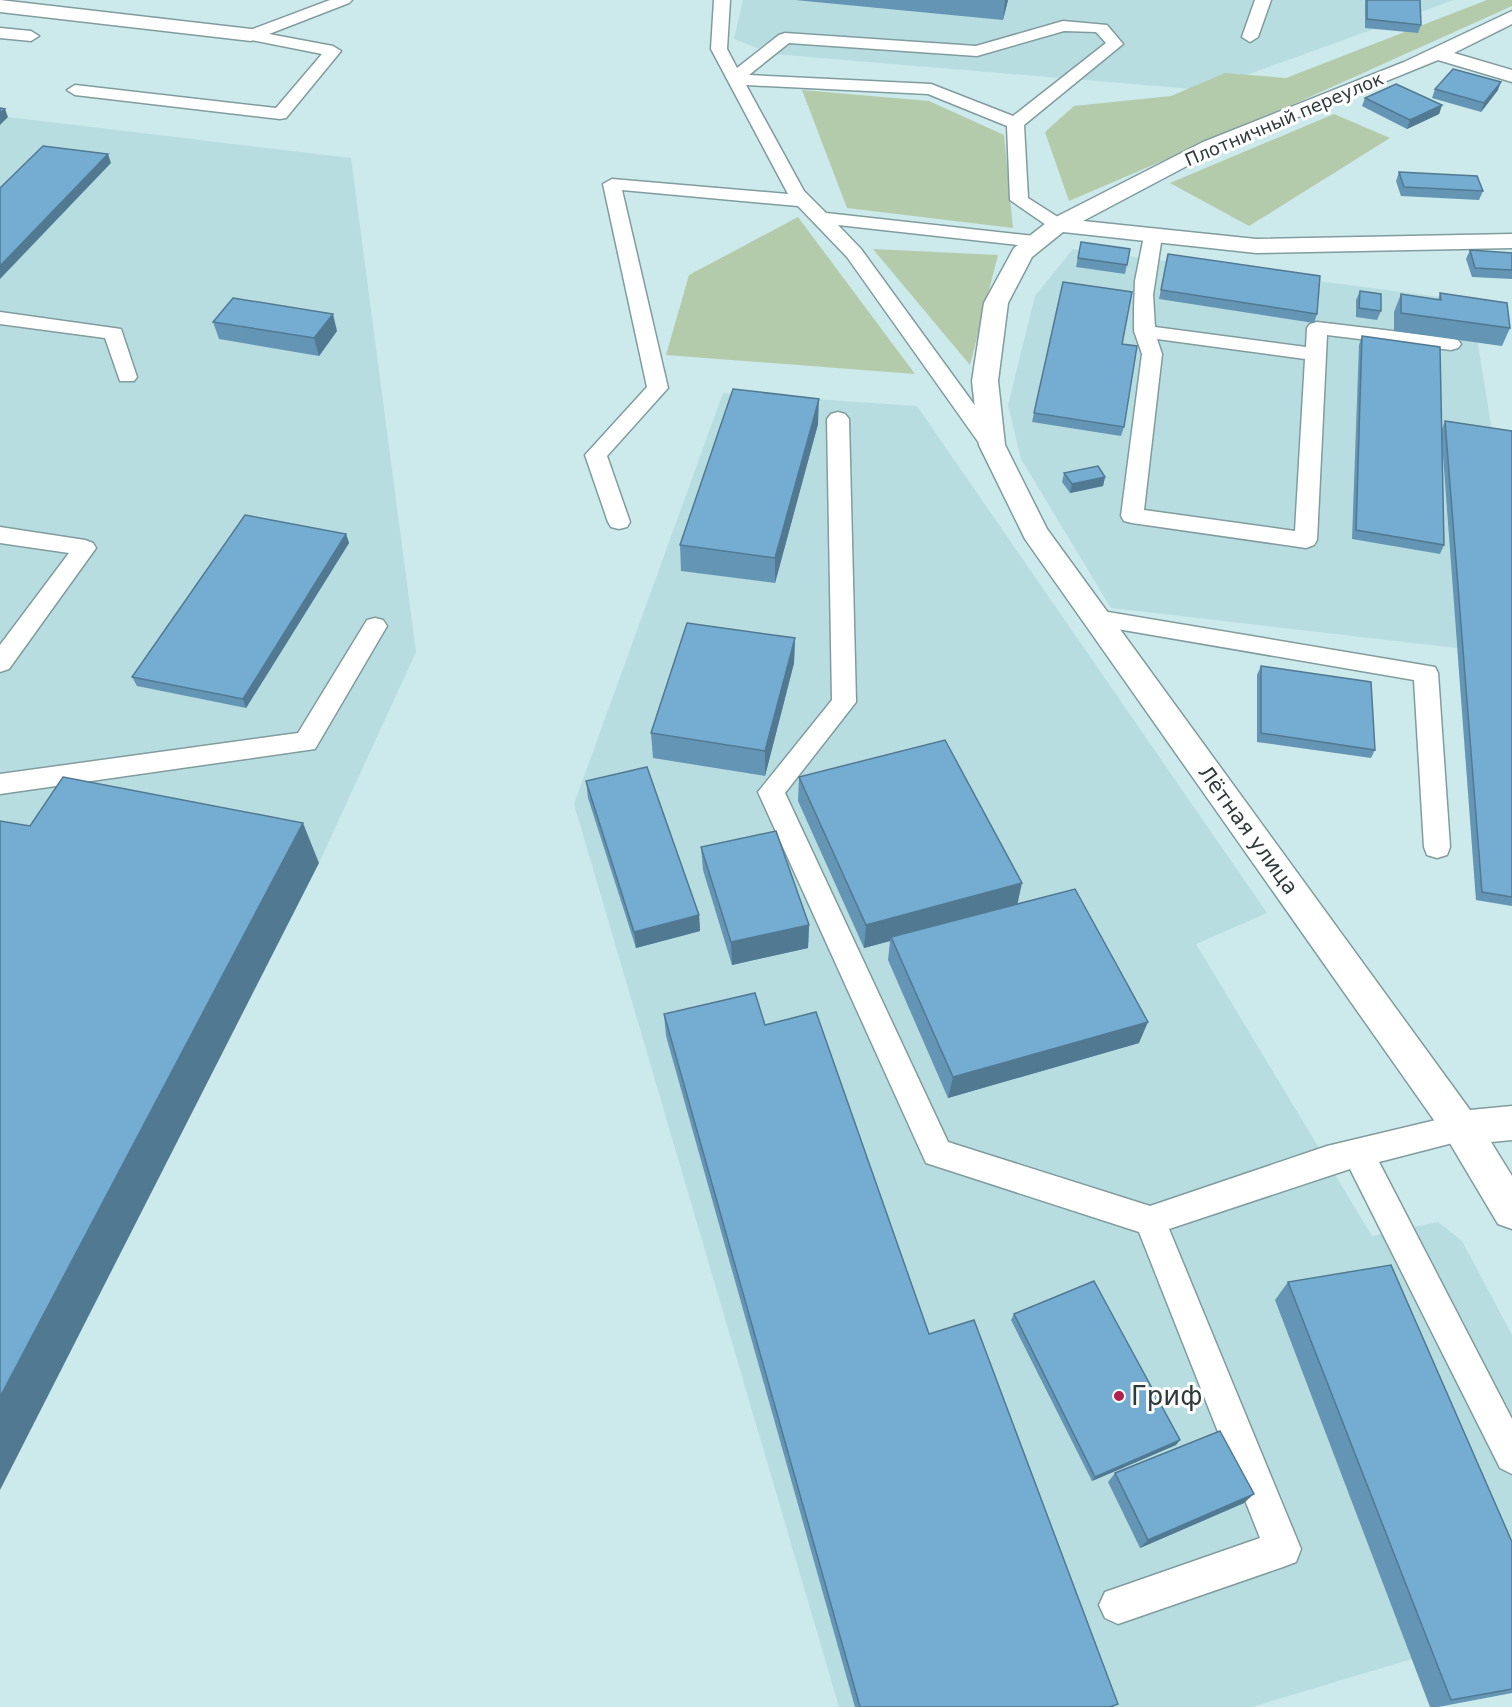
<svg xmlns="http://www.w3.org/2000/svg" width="1512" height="1707" font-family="'DejaVu Sans',sans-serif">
  <rect width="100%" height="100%" fill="#cce9eb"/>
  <!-- built -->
  <g fill="#b8dde1">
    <path d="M743 0H1454L1205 90 773 54 734 39Z"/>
    <path d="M0 116 351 158 416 652 319 863 0 1490Z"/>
    <path d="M1073 249 1471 301 1493 437 1512 440V906L1476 900 1457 648 1111 608 1021 459 1008 405 1035 296Z"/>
    <path d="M723 393 917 406 1267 913 1196 944 1372 1236 1438 1222 1462 1241 1512 1335V1629L1252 1707H839L574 804Z"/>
  </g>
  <!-- green -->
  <g fill="#b4cbab">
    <path d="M1487 0H1512V6L1274 113 1069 201 1045 132 1074 106 1171 96 1225 73 1286 78Z"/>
    <path d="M802 90 929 101 1004 135 1013 228 847 208Z"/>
    <path d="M1334 114 1390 138 1249 226 1170 183Z"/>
    <path d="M798 217 915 374 666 355 689 275Z"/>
    <path d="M873 249 998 255 970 365Z"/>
  </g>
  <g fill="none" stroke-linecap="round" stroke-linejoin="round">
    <defs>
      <g id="service">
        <path d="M330 0H352L349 3 269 34 333 46 341 51 286 118 280 119 75 95 67 90 75 85 276 108 322 54 251 40 243 35 245 32Z"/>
        <path d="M714 0H730L727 49 737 68 779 35 785 33 976 46 1063 21 1107 25 1123 44 1024 125 1028 198 1064 221 1067 225 1058 231 1052 229 1010 200 1007 126 928 94 746 85 804 191 826 213 1044 237 1046 241 1037 247 838 225 861 249 1000 440 1003 445 1000 450H984L847 257 798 206 622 190 668 388 607 456 630 522 627 527 619 529 611 527 608 522 585 455 647 387 603 184 612 179 788 194 711 49ZM1064 31 1096 32 1106 43 1013 116 931 84 749 75 789 43 977 56Z"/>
        <path d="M1255 0H1271L1258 37 1250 42 1242 37Z"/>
        <path d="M0 28 31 31 39 36 31 41 0 38Z"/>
        <path d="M1153 230 1162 236 1153 295 1155 327 1306 347 1307 328 1310 324 1317 322 1451 338 1458 340 1461 344 1458 348 1451 350 1327 335 1317 540 1314 545 1306 548 1132 523 1124 521 1121 516 1142 354 1134 331V309L1135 281 1144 236ZM1157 339 1305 359 1295 531 1144 510 1162 354Z"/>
        <path d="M0 312 121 329 137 377 134 381H120L105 338 0 324Z"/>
        <path d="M838 412 845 414 849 419 856 702 785 793 948 1142 1150 1206 1327 1146 1461 1114 1472 1118 1476 1128 1472 1138 1379 1162 1512 1419V1474L1500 1468 1350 1169 1169 1229 1301 1549 1296 1562 1283 1567 1118 1624 1105 1618 1099 1605 1105 1592 1260 1538 1139 1232 926 1163 758 792 832 700 827 419 831 414Z"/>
        <path d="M0 527 85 540 93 543 96 548 9 669 0 672V645L69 553 0 543Z"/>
        <path d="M1096 610 1435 667 1438 673 1450 847 1447 855 1437 858 1427 855 1424 847 1414 680 1088 624 1084 618 1088 612Z"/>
        <path d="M375 618 383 620 387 626 315 749 0 794V774L298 733 367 620Z"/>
      </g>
      <g id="minor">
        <path d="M0 0 251 29 261 35 251 41 0 12Z"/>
        <path d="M1512 11V24L1454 53 1512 70V82L1438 60 1217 150 1083 221 1256 239 1512 234V248L1256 253 1063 232 1032 257 1008 303 998 381 1005 445 1047 529 1470 1110 1512 1106V1140L1491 1142 1512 1176V1229L1498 1224 1448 1140 1025 539 979 445 972 381 984 303 1014 248 1050 220 1203 142 1404 62Z"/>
      </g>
    </defs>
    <!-- service casing -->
    <use href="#service" stroke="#819c9e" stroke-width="3"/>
    <!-- minor casing -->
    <use href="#minor" stroke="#819c9e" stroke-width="3"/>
    <!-- service -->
    <use href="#service" fill="#fff" fill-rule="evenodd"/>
    <!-- minor -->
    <use href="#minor" fill="#fff" fill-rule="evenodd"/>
  </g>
  <!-- wall -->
  <g fill="#6495b4">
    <path d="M795 0H1008L1003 20Z"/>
    <path d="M1365 0H1420L1421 25 1418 33 1365 28Z"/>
    <path d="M1435 89 1498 90 1481 112 1432 98Z"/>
    <path d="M1365 98 1442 105 1439 114 1407 129 1362 106Z"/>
    <path d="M1399 172 1483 191 1479 200 1401 196 1396 181Z"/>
    <path d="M1081 242 1130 249 1125 274 1076 267Z"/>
    <path d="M1470 250 1512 253V279L1472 277 1466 259Z"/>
    <path d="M1168 254 1317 314 1314 323 1159 299Z"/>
    <path d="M1360 291 1381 311 1377 320 1356 317V300Z"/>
    <path d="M1440 293 1510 328 1502 346 1394 331V312L1401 294 1438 300Z"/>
    <path d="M213 322 337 331 319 356 219 339Z"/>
    <path d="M1362 336 1442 429 1445 421 1512 431V906L1476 900 1442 442 1444 545 1440 554 1352 539 1359 345Z"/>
    <path d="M1122 344 1124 427 1121 436 1032 422 1034 413Z"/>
    <path d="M818 424 775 583 681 571 680 545Z"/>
    <path d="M1064 473 1105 477 1103 486 1070 493 1062 482Z"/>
    <path d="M346 534 349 543 246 708 137 686 132 677Z"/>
    <path d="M795 638 794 663 765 776 653 758 651 733Z"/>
    <path d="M1261 666 1375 750 1371 758 1257 742V675Z"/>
    <path d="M799 777 1017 904 1139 1043 948 1098 888 960 890 941 864 948 798 801Z"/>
    <path d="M586 781 699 915 700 931 636 948 588 798Z"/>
    <path d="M701 847 809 925 808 948 732 965 703 870Z"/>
    <path d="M664 1014 765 1025 929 1334 1114 1707H855L666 1036Z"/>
    <path d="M1288 1282 1512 1542V1693L1438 1707H1430L1275 1300Z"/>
    <path d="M1014 1314 1176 1445 1092 1481 1011 1320Z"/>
    <path d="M1115 1473 1244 1503 1140 1548 1108 1482Z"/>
  </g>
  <!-- shaded-wall -->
  <g fill="#517992">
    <path d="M1005 0H1008L1003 20Z"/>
    <path d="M1501 82 1498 90 1481 112 1484 103Z"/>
    <path d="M1442 105 1439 114 1407 129 1410 120Z"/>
    <path d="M5 109 8 117 0 125V113Z"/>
    <path d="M108 154 111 163 0 279V266Z"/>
    <path d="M333 314 337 331 319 356 314 338Z"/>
    <path d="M819 399 818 424 775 583V558Z"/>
    <path d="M1105 477 1103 486 1070 493 1072 484Z"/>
    <path d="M346 534 349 543 246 708 243 699Z"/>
    <path d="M795 638 794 663 765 776V751Z"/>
    <path d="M303 823 319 863 0 1490V1397Z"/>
    <path d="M1022 883 1017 906 891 937 890 941 864 948 866 925Z"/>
    <path d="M699 915 700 931 636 948 634 932Z"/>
    <path d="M809 925 808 948 732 965 731 942Z"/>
    <path d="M1148 1022 1139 1043 948 1098 953 1077Z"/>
    <path d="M1180 1440 1176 1445 1092 1481 1095 1477Z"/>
    <path d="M1254 1494 1244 1503 1140 1548 1148 1540Z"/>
  </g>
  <!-- building -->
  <g fill="#74add1" stroke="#517992" stroke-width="1.5">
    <path d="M1367 0H1420L1421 25 1367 19Z"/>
    <path d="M1453 69 1501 82 1484 103 1435 89Z"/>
    <path d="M1396 84 1442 105 1410 120 1365 98Z"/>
    <path d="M0 108 5 109 0 113Z"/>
    <path d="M43 146 108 154 0 266V188Z"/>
    <path d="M1399 172 1477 176 1483 191 1404 187Z"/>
    <path d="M1081 242 1130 249 1127 265 1078 258Z"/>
    <path d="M1470 250 1512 253V270L1475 268Z"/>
    <path d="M1168 254 1320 276 1317 314 1161 290Z"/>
    <path d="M1063 282 1132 292 1122 344 1137 346 1124 427 1034 413Z"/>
    <path d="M1360 291 1381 294V311L1359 308Z"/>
    <path d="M1440 293 1507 303 1510 328 1401 313V294L1441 300Z"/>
    <path d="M233 298 333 314 314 338 213 322Z"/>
    <path d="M1362 336 1440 347 1444 545 1356 530Z"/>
    <path d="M733 389 819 399 775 558 680 545Z"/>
    <path d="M1445 421 1512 431V897L1482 892Z"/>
    <path d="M1098 466 1105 477 1072 484 1064 473Z"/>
    <path d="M245 515 346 534 243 699 132 677Z"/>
    <path d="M687 623 795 638 765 751 651 733Z"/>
    <path d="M1261 666 1371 682 1375 750 1261 733Z"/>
    <path d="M945 740 1022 883 866 925 799 777Z"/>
    <path d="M647 767 699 915 634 932 586 781Z"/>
    <path d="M63 777 303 823 0 1397V821L30 826Z"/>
    <path d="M776 831 809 925 731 942 701 847Z"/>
    <path d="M1075 889 1148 1022 953 1077 891 937Z"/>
    <path d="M755 993 765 1025 816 1012 929 1334 974 1320 1118 1704 1110 1707H860L664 1014Z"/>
    <path d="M1391 1265 1512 1542V1689L1451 1700 1288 1282Z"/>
    <path d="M1094 1281 1180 1440 1095 1477 1014 1314Z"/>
    <path d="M1220 1431 1254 1494 1148 1540 1115 1473Z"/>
  </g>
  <!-- markers -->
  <circle fill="#b11f4a" stroke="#fff" stroke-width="2" cx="1119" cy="1396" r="6"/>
  <g text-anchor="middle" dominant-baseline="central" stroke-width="6" stroke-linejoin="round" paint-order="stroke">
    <!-- far-street labels -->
    <g font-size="18" fill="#2f3a3b" stroke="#fff">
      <text transform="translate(1284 119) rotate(-23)">Плотничный переулок</text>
    </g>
    <!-- street labels -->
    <g font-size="21" fill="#2f3a3b" stroke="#fff">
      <text transform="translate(1248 830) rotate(54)">Лётная улица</text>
    </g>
    <!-- near-poi labels -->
    <g font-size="26" fill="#2f3a3b" stroke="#fff" text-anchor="start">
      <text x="1131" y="1396">Гриф</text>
    </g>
  </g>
</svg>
